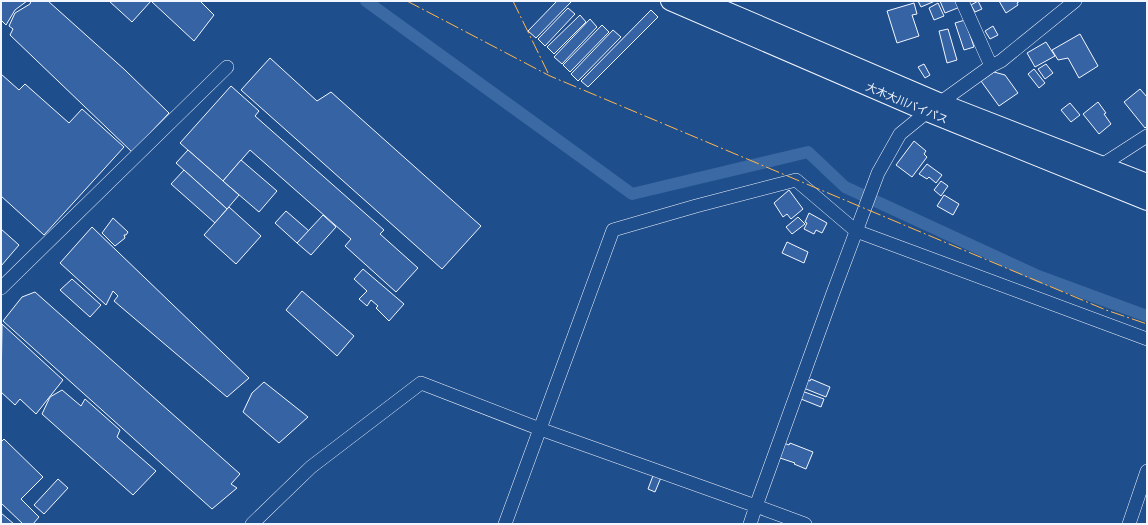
<svg xmlns="http://www.w3.org/2000/svg" width="1148" height="525" font-family="'IBM Plex Sans','Noto Sans JP',sans-serif">
  <rect width="100%" height="100%" fill="#1f4e8c"/>
  <g fill="none" stroke-linecap="round" stroke-linejoin="round">
    <!-- canal -->
    <path stroke="#3b69a3" stroke-width="12" d="M366 1 632 194 808 152 845 187 1038 276 1147 316"/>
  </g>
  <!-- building -->
  <g fill="#3563a3" stroke="#f2f6ff">
    <path d="M1 1H27L15 10 6 25 1 20Z"/>
    <path d="M31 1H48L125 70 169 113 132 152 10 35 13 29 9 26 15 13 30 4Z"/>
    <path d="M109 1H151L132 22Z"/>
    <path d="M151 1H200L214 15 194 41Z"/>
    <path d="M557 1H572L536 38 528 31Z"/>
    <path d="M918 1H935L921 7Z"/>
    <path d="M940 1H957L960 7 945 13Z"/>
    <path d="M978 1 982 9 975 12 971 5Z"/>
    <path d="M999 1H1020L1017 3 1018 5 1006 13Z"/>
    <path d="M914 3 917 14 912 15 919 36 897 43 887 11Z"/>
    <path d="M938 3 944 16 934 20 929 8Z"/>
    <path d="M568 8 575 14 545 46 538 39Z"/>
    <path d="M651 10 658 17 588 87 581 81Z"/>
    <path d="M580 15 586 22 554 54 547 47Z"/>
    <path d="M590 19 597 27 562 64 554 57Z"/>
    <path d="M965 20 974 47 964 50 955 23Z"/>
    <path d="M602 25 609 32 570 72 563 65Z"/>
    <path d="M993 26 998 35 990 39 985 31Z"/>
    <path d="M948 29 957 60 947 63 939 31Z"/>
    <path d="M613 30 621 37 578 81 571 74Z"/>
    <path d="M1080 34 1098 66 1079 78 1068 58 1058 60 1052 50Z"/>
    <path d="M1046 42 1055 56 1035 67 1027 53Z"/>
    <path d="M270 58 317 101 331 92 481 226 442 269 241 90Z"/>
    <path d="M924 64 930 75 925 78 918 67Z"/>
    <path d="M1046 64 1053 73 1045 79 1038 69Z"/>
    <path d="M1034 69 1045 83 1039 88 1028 74Z"/>
    <path d="M994 72 1005 75 1018 93 999 106 981 81Z"/>
    <path d="M1 74 19 90 25 84 69 123 82 109 124 147 44 235 1 196Z"/>
    <path d="M231 86 259 111 255 116 384 230 380 234 418 268 396 292 345 246 351 239 250 150 223 181 180 143Z"/>
    <path d="M1140 89 1147 97V126L1145 128 1124 102Z"/>
    <path d="M1098 102 1106 113 1104 114 1111 124 1099 134 1083 114Z"/>
    <path d="M1070 103 1080 115 1071 122 1061 110Z"/>
    <path d="M914 141 926 151 924 154 927 157 912 177 896 165Z"/>
    <path d="M188 150 239 195 227 209 176 163Z"/>
    <path d="M241 160 277 191 259 212 223 181Z"/>
    <path d="M927 164 942 175 936 183 929 177 927 179 919 174Z"/>
    <path d="M184 170 227 209 215 223 171 184Z"/>
    <path d="M941 181 948 186 941 196 934 190Z"/>
    <path d="M789 190 803 209 791 219 787 214 783 217 774 203Z"/>
    <path d="M944 195 959 204 953 215 937 206Z"/>
    <path d="M229 207 261 236 236 264 204 235Z"/>
    <path d="M286 211 309 231 297 243 275 223Z"/>
    <path d="M809 213 827 223 822 233 816 230 814 234 804 229 807 223 805 222Z"/>
    <path d="M323 215 336 227 311 255 297 243Z"/>
    <path d="M798 217 805 224 792 234 786 227Z"/>
    <path d="M113 218 128 232 126 235H124L125 238 115 246 102 233Z"/>
    <path d="M92 227 249 378 227 397 114 301 118 296 113 291 106 305 60 263Z"/>
    <path d="M1 229 19 245 1 266Z"/>
    <path d="M787 242 808 252 804 263 782 253Z"/>
    <path d="M363 269 404 304 389 321 376 308 378 306 371 300 367 306 359 299 367 291 354 279Z"/>
    <path d="M72 279 101 305 90 317 60 290Z"/>
    <path d="M302 291 354 336 337 356 286 310Z"/>
    <path d="M35 292 240 474 231 484 237 488 212 509 3 321 22 297Z"/>
    <path d="M2 324 63 380 36 414 20 399 15 405 1 392Z"/>
    <path d="M805 379 810 381 811 379 830 387 826 397 801 387Z"/>
    <path d="M264 382 308 417 279 443 243 412 252 393Z"/>
    <path d="M62 390 81 406 85 399 120 430 117 437 156 471 133 495 42 414 50 397Z"/>
    <path d="M799 390 824 399 821 407 796 397Z"/>
    <path d="M4 439 43 477 21 499 39 517 33 524H23L1 503V442Z"/>
    <path d="M779 441 789 445 790 443 813 452 806 469 794 464 795 463 774 456Z"/>
    <path d="M654 473 662 475 655 492 648 489Z"/>
    <path d="M58 479 68 488 44 514 34 505Z"/>
    <path d="M1 513 14 524H1Z"/>
  </g>
  <g fill="none" stroke-linecap="round" stroke-linejoin="round">
    <defs>
      <g id="minor">
        <path d="M962 1 991 66"/>
        <path d="M1102 165 1147 136"/>
        <path d="M1 288 227 67"/>
        <path d="M252 524 311 467 421 383 540 429 756 506 750 524"/>
        <path d="M505 524 613 230 696 206 796 180 856 231 1147 339"/>
        <path d="M805 524 756 506 833 293 878 173 900 134 927 112 991 66 1001 61 1075 1"/>
        <path d="M1129 524 1147 471"/>
      </g>
      <g id="highway">
        <path d="M670 1 927 112 1147 201"/>
        <path d="M703 1 941 103 1147 183"/>
      </g>
    </defs>
    <!-- minor casing -->
    <use href="#minor" stroke="#f2f6ff" stroke-width="14"/>
    <!-- highway casing -->
    <use href="#highway" stroke="#f2f6ff" stroke-width="20"/>
    <!-- minor -->
    <use href="#minor" stroke="#1f4e8c" stroke-width="13"/>
    <!-- highway -->
    <use href="#highway" stroke="#1f4e8c" stroke-width="18"/>
    <!-- power -->
    <g stroke="#ffb74d" stroke-width="1" stroke-dasharray="14 3 2 3" stroke-linecap="butt">
      <path d="M407 1 550 76 1106 310 1147 324"/>
      <path d="M513 1 549 75"/>
    </g>
  </g>
  <g text-anchor="middle" dominant-baseline="central" stroke-width="3" stroke-linejoin="round" paint-order="stroke">
    <!-- street labels -->
    <g font-size="11" fill="#f2f6ff" stroke="#1f4e8c">
      <text transform="translate(907 103) rotate(23)">大木大川バイパス</text>
    </g>
  </g>
  <!-- border -->
  <rect width="1148" height="525" fill="none" stroke="#f2f6ff" stroke-width="4"/>
</svg>
